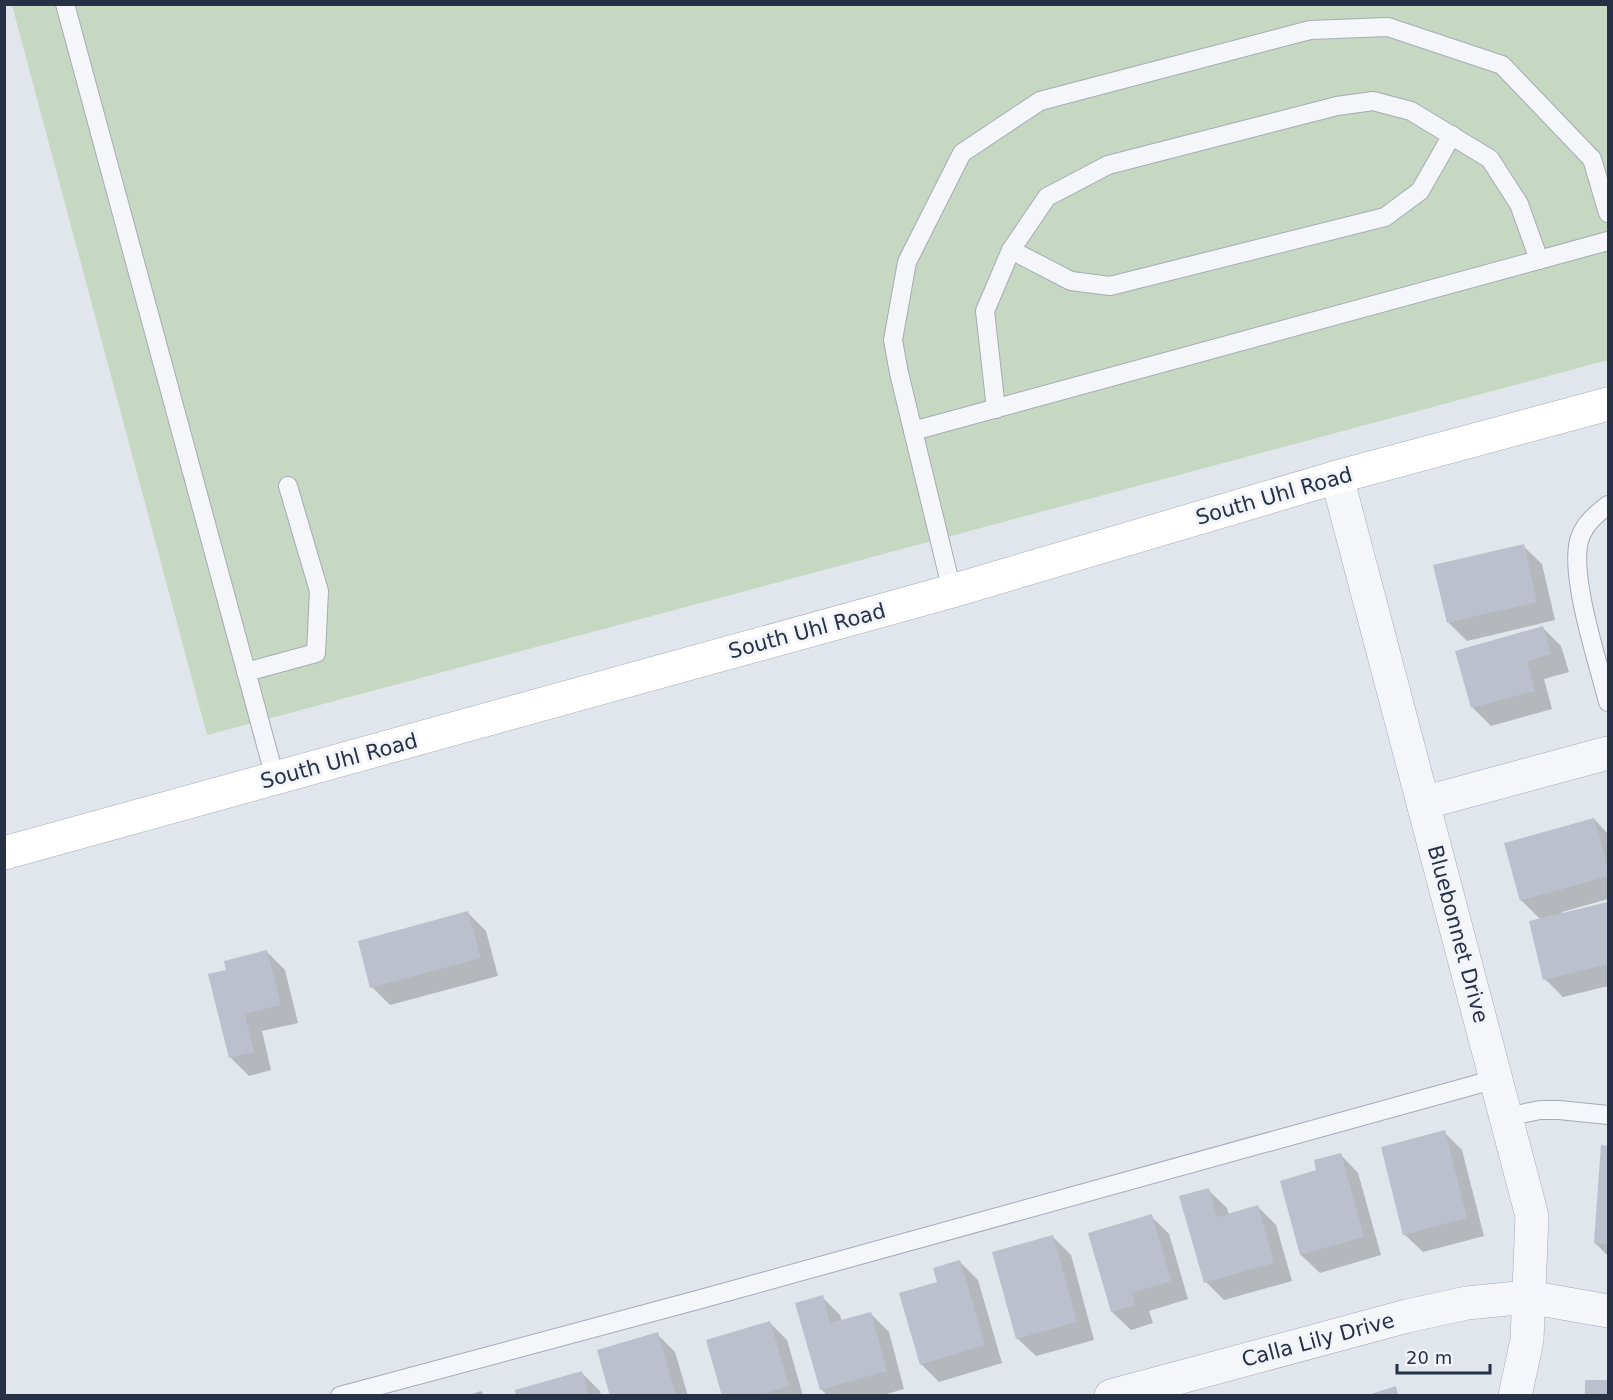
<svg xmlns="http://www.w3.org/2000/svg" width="1613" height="1400" font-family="'DejaVu Sans',sans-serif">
  <rect width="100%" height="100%" fill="#e1e5ec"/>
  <!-- green -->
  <path fill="#c6d7c2" d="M12 5H1608V360L207 735Z"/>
  <!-- shadow -->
  <g fill="#0003">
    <path d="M1523 546 1542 564 1555 620 1467 641 1449 623Z"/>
    <path d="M1543 628 1561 646 1569 672 1544 679 1552 709 1491 726 1473 708 1457 652Z"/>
    <path d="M1594 819 1608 834V899L1562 912 1563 914 1608 903V986L1563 997 1545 979 1541 920 1521 900Z"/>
    <path d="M468 913 486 931 498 976 390 1005 372 987Z"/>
    <path d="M267 952 285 970 298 1023 262 1031 271 1070 249 1076 231 1058 228 971Z"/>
    <path d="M1444 1132 1462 1150 1484 1236 1423 1252 1404 1234Z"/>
    <path d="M1602 1147H1608V1256L1595 1243Z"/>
    <path d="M1340 1154 1358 1173 1381 1255 1320 1273 1301 1255 1281 1182 1318 1172Z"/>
    <path d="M1208 1190 1227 1208 1229 1215 1258 1207 1276 1225 1292 1281 1224 1300 1206 1282Z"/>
    <path d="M1151 1216 1169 1234 1188 1299 1149 1311 1153 1323 1131 1330 1112 1312 1090 1234Z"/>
    <path d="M1053 1237 1071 1255 1094 1340 1036 1356 1017 1338Z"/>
    <path d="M960 1262 978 1280 1002 1363 939 1382 921 1364 938 1283Z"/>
    <path d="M822 1297 840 1315 842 1322 871 1314 889 1332 904 1389 880 1396H828L821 1389Z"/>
    <path d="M769 1322 787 1340 803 1396H724Z"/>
    <path d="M657 1334 675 1352 688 1396H612Z"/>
    <path d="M582 1373 600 1391 601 1396H518Z"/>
    <path d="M481 1391 485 1396H466Z"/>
  </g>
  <!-- building -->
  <g fill="#bbc0cc">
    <path d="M1524 544 1537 602 1447 623 1433 565Z"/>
    <path d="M1543 626 1551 654 1527 661 1535 691 1471 708 1455 651Z"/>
    <path d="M1594 818 1608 868V876L1520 901 1504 843Z"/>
    <path d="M1608 902V964L1543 980 1529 921Z"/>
    <path d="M468 911 481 958 370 988 358 941Z"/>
    <path d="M267 950 281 1005 245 1014 254 1052 229 1058 208 974 226 970 224 961Z"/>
    <path d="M1445 1130 1467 1218 1403 1235 1381 1147Z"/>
    <path d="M1601 1145 1608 1146V1245L1594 1243Z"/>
    <path d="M1341 1153 1364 1237 1300 1255 1280 1181 1316 1170 1314 1160Z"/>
    <path d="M1209 1188 1217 1217 1258 1205 1274 1263 1204 1283 1179 1196Z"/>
    <path d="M1152 1214 1171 1281 1132 1293 1135 1305 1111 1312 1088 1233Z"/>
    <path d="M1053 1235 1077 1322 1016 1339 992 1252Z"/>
    <path d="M960 1260 985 1345 920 1365 899 1293 937 1282 933 1268Z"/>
    <path d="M823 1295 830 1323 871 1312 887 1371 820 1390 795 1303Z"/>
    <path d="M770 1321 789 1386 757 1396H722L706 1340Z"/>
    <path d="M658 1332 676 1396H610L597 1350Z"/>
    <path d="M582 1371 589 1396H516L515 1390Z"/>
    <rect x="1585" y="1380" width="23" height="16"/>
    <path d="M1396 1386 1398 1396H1368V1395Z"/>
  </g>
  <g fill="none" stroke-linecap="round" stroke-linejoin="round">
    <defs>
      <g id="service">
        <path d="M65 4 275 778"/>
        <path d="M1011 250 1071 281 1110 286 1385 217 1420 191 1452 135"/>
        <path d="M996 409 985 311 1011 250 1047 197 1108 165 1337 106 1373 101 1411 111 1490 159 1519 204 1539 260"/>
        <path d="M913 431 1608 241"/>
        <path d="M1608 505C1597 514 1587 521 1581 535 1566 568 1599 665 1608 702"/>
        <path d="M952 591 899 373 893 340 907 262 962 153 1040 101 1310 30 1388 27 1502 65 1592 159 1608 213"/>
        <path d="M246 672 316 653 319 591 288 486"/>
        <path d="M1506 1117 1540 1110H1559L1608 1115"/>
        <path d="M340 1396 701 1299 1496 1079"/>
      </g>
      <g id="minor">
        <path d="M1337 477 1532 1216 1527 1340 1515 1396"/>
        <path d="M1423 803 1608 753"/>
        <path d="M1111 1396 1407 1316 1467 1303 1528 1297 1608 1311"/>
      </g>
      <path id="secondary" d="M4 853 952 591 1337 477 1608 404"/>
    </defs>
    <!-- service casing -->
    <use href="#service" stroke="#a5abb7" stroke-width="20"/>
    <!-- minor casing -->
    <use href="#minor" stroke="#a5abb7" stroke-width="34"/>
    <!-- secondary casing -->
    <use href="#secondary" stroke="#a5abb7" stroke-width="34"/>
    <!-- service -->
    <use href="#service" stroke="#f5f6f9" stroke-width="18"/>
    <!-- minor -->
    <use href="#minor" stroke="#f5f6f9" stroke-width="33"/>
    <!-- secondary -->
    <use href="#secondary" stroke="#fff" stroke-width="33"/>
  </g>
  <g text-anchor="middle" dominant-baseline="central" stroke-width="6" stroke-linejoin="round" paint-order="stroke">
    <!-- street labels -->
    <g font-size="21" fill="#273146" stroke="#f2f4f9">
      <text transform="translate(1274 496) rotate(-16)">South Uhl Road</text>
      <text transform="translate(807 631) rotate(-15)">South Uhl Road</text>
      <text transform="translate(339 761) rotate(-15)">South Uhl Road</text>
      <text transform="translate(1458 934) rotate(75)">Bluebonnet Drive</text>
      <text transform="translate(1318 1340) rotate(-15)">Calla Lily Drive</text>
    </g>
  </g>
  <!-- border -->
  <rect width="1613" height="1400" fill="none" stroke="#273146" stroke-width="12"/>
  <!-- scale -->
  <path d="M1397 1364v9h93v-9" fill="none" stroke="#273146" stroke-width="3"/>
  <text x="1406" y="1364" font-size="18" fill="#273146" stroke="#f2f4f9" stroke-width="4.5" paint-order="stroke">20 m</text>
</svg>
